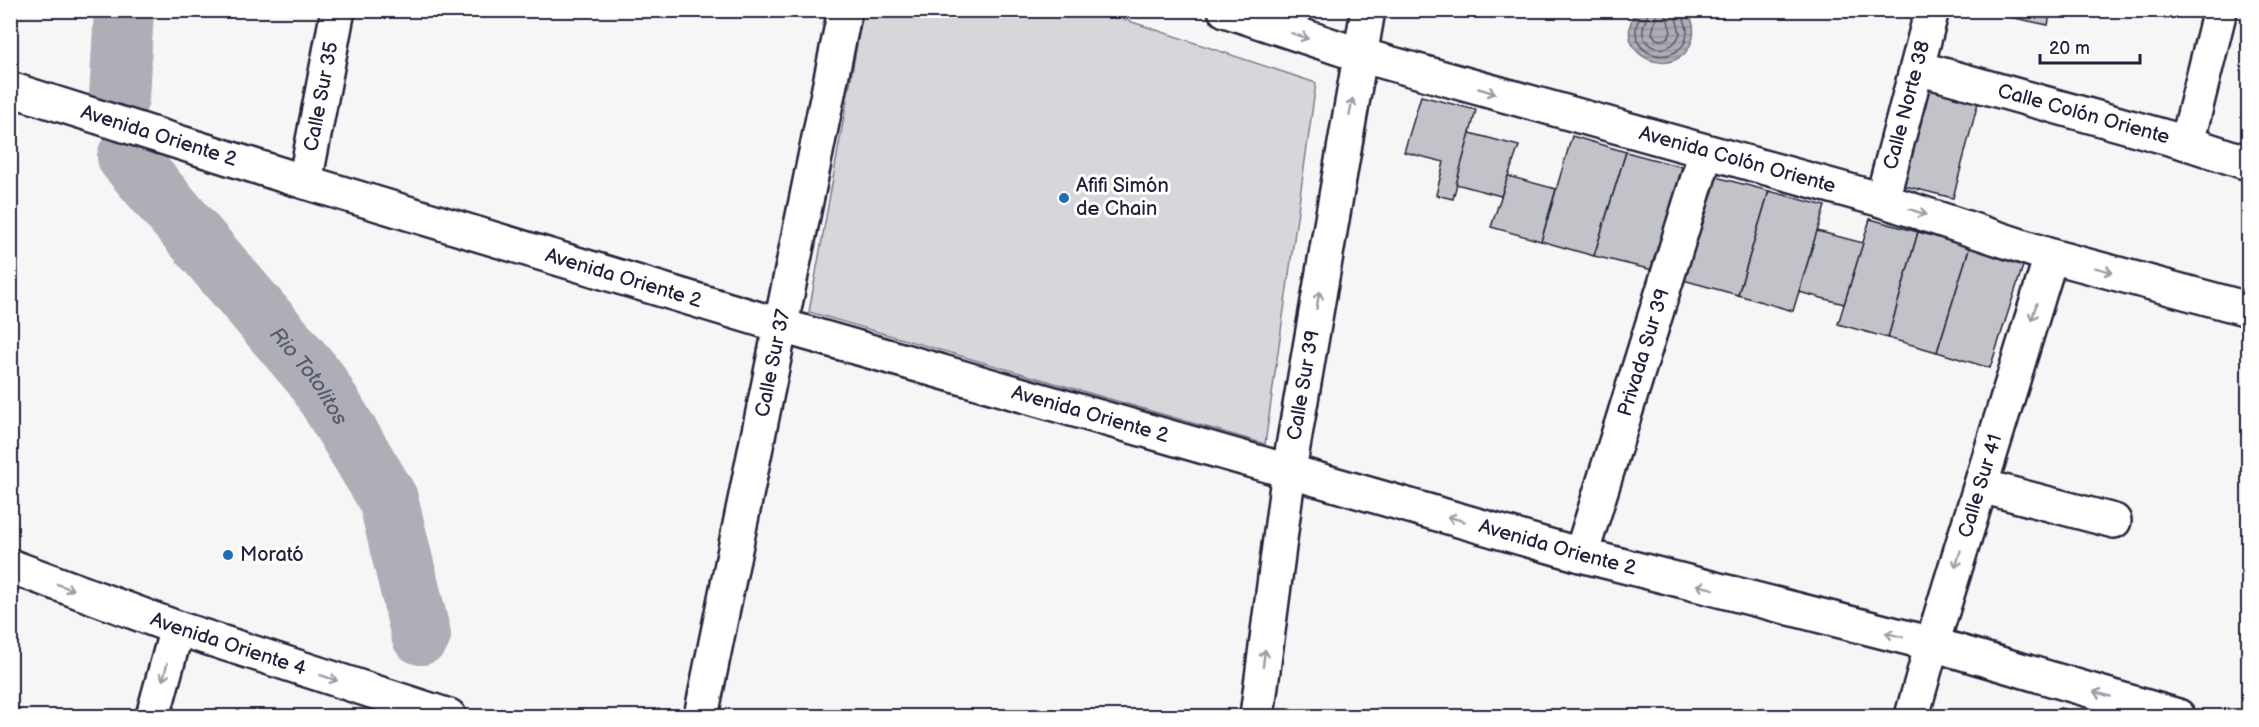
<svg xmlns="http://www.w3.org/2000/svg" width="2259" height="727" font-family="'Balsamiq Sans',sans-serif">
  <defs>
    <pattern id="water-rules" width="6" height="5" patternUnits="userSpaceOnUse" patternTransform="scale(1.5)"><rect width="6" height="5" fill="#aeaeb7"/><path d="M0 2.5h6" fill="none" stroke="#8d8d96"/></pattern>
  </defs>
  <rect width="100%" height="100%" fill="#f6f6f7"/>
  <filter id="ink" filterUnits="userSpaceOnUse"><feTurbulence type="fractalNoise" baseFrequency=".0167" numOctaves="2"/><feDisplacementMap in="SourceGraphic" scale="12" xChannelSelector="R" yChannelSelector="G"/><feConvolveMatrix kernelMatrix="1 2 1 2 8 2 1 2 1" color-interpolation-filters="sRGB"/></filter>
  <g filter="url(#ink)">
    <!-- pitch -->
    <path fill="#d7d7db" stroke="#7c7c8b" stroke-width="1.5" d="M863 11H1099L1316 83 1265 444 809 312Z"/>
    <!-- water -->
    <path fill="url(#water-rules)" stroke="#767685" stroke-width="1.5" d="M1636 11H1686C1693 19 1695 30 1692 41 1677 84 1608 56 1636 11Z"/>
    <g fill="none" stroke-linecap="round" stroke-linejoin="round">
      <!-- shore -->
      <g stroke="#5a5a6d" stroke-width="1.5">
        <path d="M1641 10C1640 19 1635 24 1636 33 1638 63 1685 63 1687 33 1688 25 1682 18 1682 10"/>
        <path d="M1648 10C1648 19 1641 26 1643 35 1649 55 1675 51 1680 33L1674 10"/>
        <path d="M1658 10 1652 33 1656 39C1663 41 1669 39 1671 32L1665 10"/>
      </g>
      <!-- river -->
      <g stroke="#aeaeb7" stroke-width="60">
        <path d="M119 98 124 10"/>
        <path id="s1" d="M127 157 316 379 388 499 421 635"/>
      </g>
    </g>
    <!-- building -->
    <g fill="#c2c2c9" stroke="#22223b" stroke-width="1.5">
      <path d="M1975 10H2051L2048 25Z"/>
      <path d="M1928 81 1980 95 1953 198 1901 185Z"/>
      <path d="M1421 96 1476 110 1453 199 1436 195 1444 162 1404 152Z"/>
      <path d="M1470 133 1519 146 1501 196 1456 184Z"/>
      <path d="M1572 136 1626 152 1594 256 1541 241Z"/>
      <path d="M1626 152 1682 167 1653 270 1594 256Z"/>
      <path d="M1508 176 1556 189 1541 241 1491 227Z"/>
      <path d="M1716 177 1769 191 1738 295 1683 280Z"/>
      <path d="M1769 191 1825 206 1793 311 1738 295Z"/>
      <path d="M1870 219 1918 232 1888 338 1838 324Z"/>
      <path d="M1817 231 1863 243 1844 304 1799 292Z"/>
      <path d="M1918 232 1970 246 1937 352 1888 338Z"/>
      <path d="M1970 246 2024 263 1990 368 1937 352Z"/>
      <path d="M2060 708 2086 716H2057Z"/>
    </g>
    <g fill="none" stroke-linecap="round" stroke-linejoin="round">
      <defs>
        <g id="street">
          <path id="s2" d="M1918 68 2187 143 2248 163"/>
          <path id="s3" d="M10 89 305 182 782 326 1581 555 1932 644 2178 716"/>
          <path d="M2187 143 2220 10"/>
          <path id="s4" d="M305 182 338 10"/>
          <path id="s5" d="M1882 200 1932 10"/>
          <path d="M1981 486 2114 521"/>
          <path id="s6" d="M1581 555 1706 152"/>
          <path id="s7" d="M10 566 177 628 449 716"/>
          <path d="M153 716 177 628"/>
          <path id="s8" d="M701 716 845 10"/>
          <path id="s9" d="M1257 716 1289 470 1368 10"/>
          <path id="s10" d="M1912 716 1932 644 2051 256"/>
        </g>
        <g id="secondary">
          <path id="s11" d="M1225 10 1360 55 1882 200 2051 256 2248 309"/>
        </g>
      </defs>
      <!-- street casing -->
      <use href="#street" stroke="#22223b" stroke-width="38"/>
      <!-- secondary casing -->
      <use href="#secondary" stroke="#22223b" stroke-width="38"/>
      <!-- street -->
      <use href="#street" stroke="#fff" stroke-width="33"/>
      <!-- secondary -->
      <use href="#secondary" stroke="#fff" stroke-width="33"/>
    </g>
    <!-- one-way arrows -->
    <defs><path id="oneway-shaft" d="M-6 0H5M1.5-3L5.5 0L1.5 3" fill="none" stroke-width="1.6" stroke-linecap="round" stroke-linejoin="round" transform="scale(1.5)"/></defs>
    <g stroke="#9c9ca7">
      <use href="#oneway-shaft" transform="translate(1300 36) rotate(18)"/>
      <use href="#oneway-shaft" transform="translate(1487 91) rotate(16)"/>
      <use href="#oneway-shaft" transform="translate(1351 107) rotate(-80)"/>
      <use href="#oneway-shaft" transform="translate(1918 212) rotate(18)"/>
      <use href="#oneway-shaft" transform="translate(2104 270) rotate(15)"/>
      <use href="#oneway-shaft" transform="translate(1318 300) rotate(-80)"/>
      <use href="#oneway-shaft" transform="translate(2034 312) rotate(107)"/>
      <use href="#oneway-shaft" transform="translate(1456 519) rotate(-164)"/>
      <use href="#oneway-shaft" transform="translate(1958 559) rotate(107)"/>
      <use href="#oneway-shaft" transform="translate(65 587) rotate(20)"/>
      <use href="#oneway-shaft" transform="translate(1705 587) rotate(-166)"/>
      <use href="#oneway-shaft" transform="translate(1894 635) rotate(-166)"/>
      <use href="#oneway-shaft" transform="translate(1264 658) rotate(-83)"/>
      <use href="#oneway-shaft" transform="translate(165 672) rotate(105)"/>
      <use href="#oneway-shaft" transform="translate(329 678) rotate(18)"/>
      <use href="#oneway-shaft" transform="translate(2102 694) rotate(-164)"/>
    </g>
  </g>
  <!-- markers -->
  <g fill="#1f6fb2" stroke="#fff" stroke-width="2">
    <circle cx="1064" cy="198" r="6"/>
    <circle cx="228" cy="555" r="6"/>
  </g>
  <g text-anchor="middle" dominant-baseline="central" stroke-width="6" stroke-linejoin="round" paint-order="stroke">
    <!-- street labels -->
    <g font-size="20" fill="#22223b" stroke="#fff">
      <text stroke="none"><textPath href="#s4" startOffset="87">Calle Sur 35</textPath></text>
      <text stroke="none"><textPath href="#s5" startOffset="98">Calle Norte 38</textPath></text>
      <text stroke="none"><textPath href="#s2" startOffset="172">Calle Colón Oriente</textPath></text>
      <text stroke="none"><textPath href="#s3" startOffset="156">Avenida Oriente 2</textPath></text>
      <text stroke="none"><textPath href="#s11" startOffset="534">Avenida Colón Oriente</textPath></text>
      <text stroke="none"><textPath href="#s3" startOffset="642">Avenida Oriente 2</textPath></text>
      <text stroke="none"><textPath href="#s6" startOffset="212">Privada Sur 39</textPath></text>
      <text stroke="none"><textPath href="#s8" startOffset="360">Calle Sur 37</textPath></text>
      <text stroke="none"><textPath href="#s9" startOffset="334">Calle Sur 39</textPath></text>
      <text stroke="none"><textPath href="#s3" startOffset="1128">Avenida Oriente 2</textPath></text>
      <text stroke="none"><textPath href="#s10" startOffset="240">Calle Sur 41</textPath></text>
      <text stroke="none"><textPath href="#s3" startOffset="1614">Avenida Oriente 2</textPath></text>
      <text stroke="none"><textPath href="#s7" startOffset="232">Avenida Oriente 4</textPath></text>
    </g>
    <!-- poi labels -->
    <g font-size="20" fill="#22223b" stroke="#fff" text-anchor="start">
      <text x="1076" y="186">Afifi Simón<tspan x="1076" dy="23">de Chain</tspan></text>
      <text x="240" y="555">Morató</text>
    </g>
    <!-- water labels -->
    <g font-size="21" font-style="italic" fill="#5a5a6d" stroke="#fff">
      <text stroke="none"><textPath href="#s1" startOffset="285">Rio Totolitos</textPath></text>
    </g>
  </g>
  <!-- margin -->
  <rect width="2259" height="727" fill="none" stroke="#fff" stroke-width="36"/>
  <rect x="18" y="18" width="2223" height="691" fill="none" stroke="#22223b" stroke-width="2" filter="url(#ink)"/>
  <!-- scale -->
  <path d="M2040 54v9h100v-9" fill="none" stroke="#22223b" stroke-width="3"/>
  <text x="2049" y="54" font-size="18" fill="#22223b" stroke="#ffffff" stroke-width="4.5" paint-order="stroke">20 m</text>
</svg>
